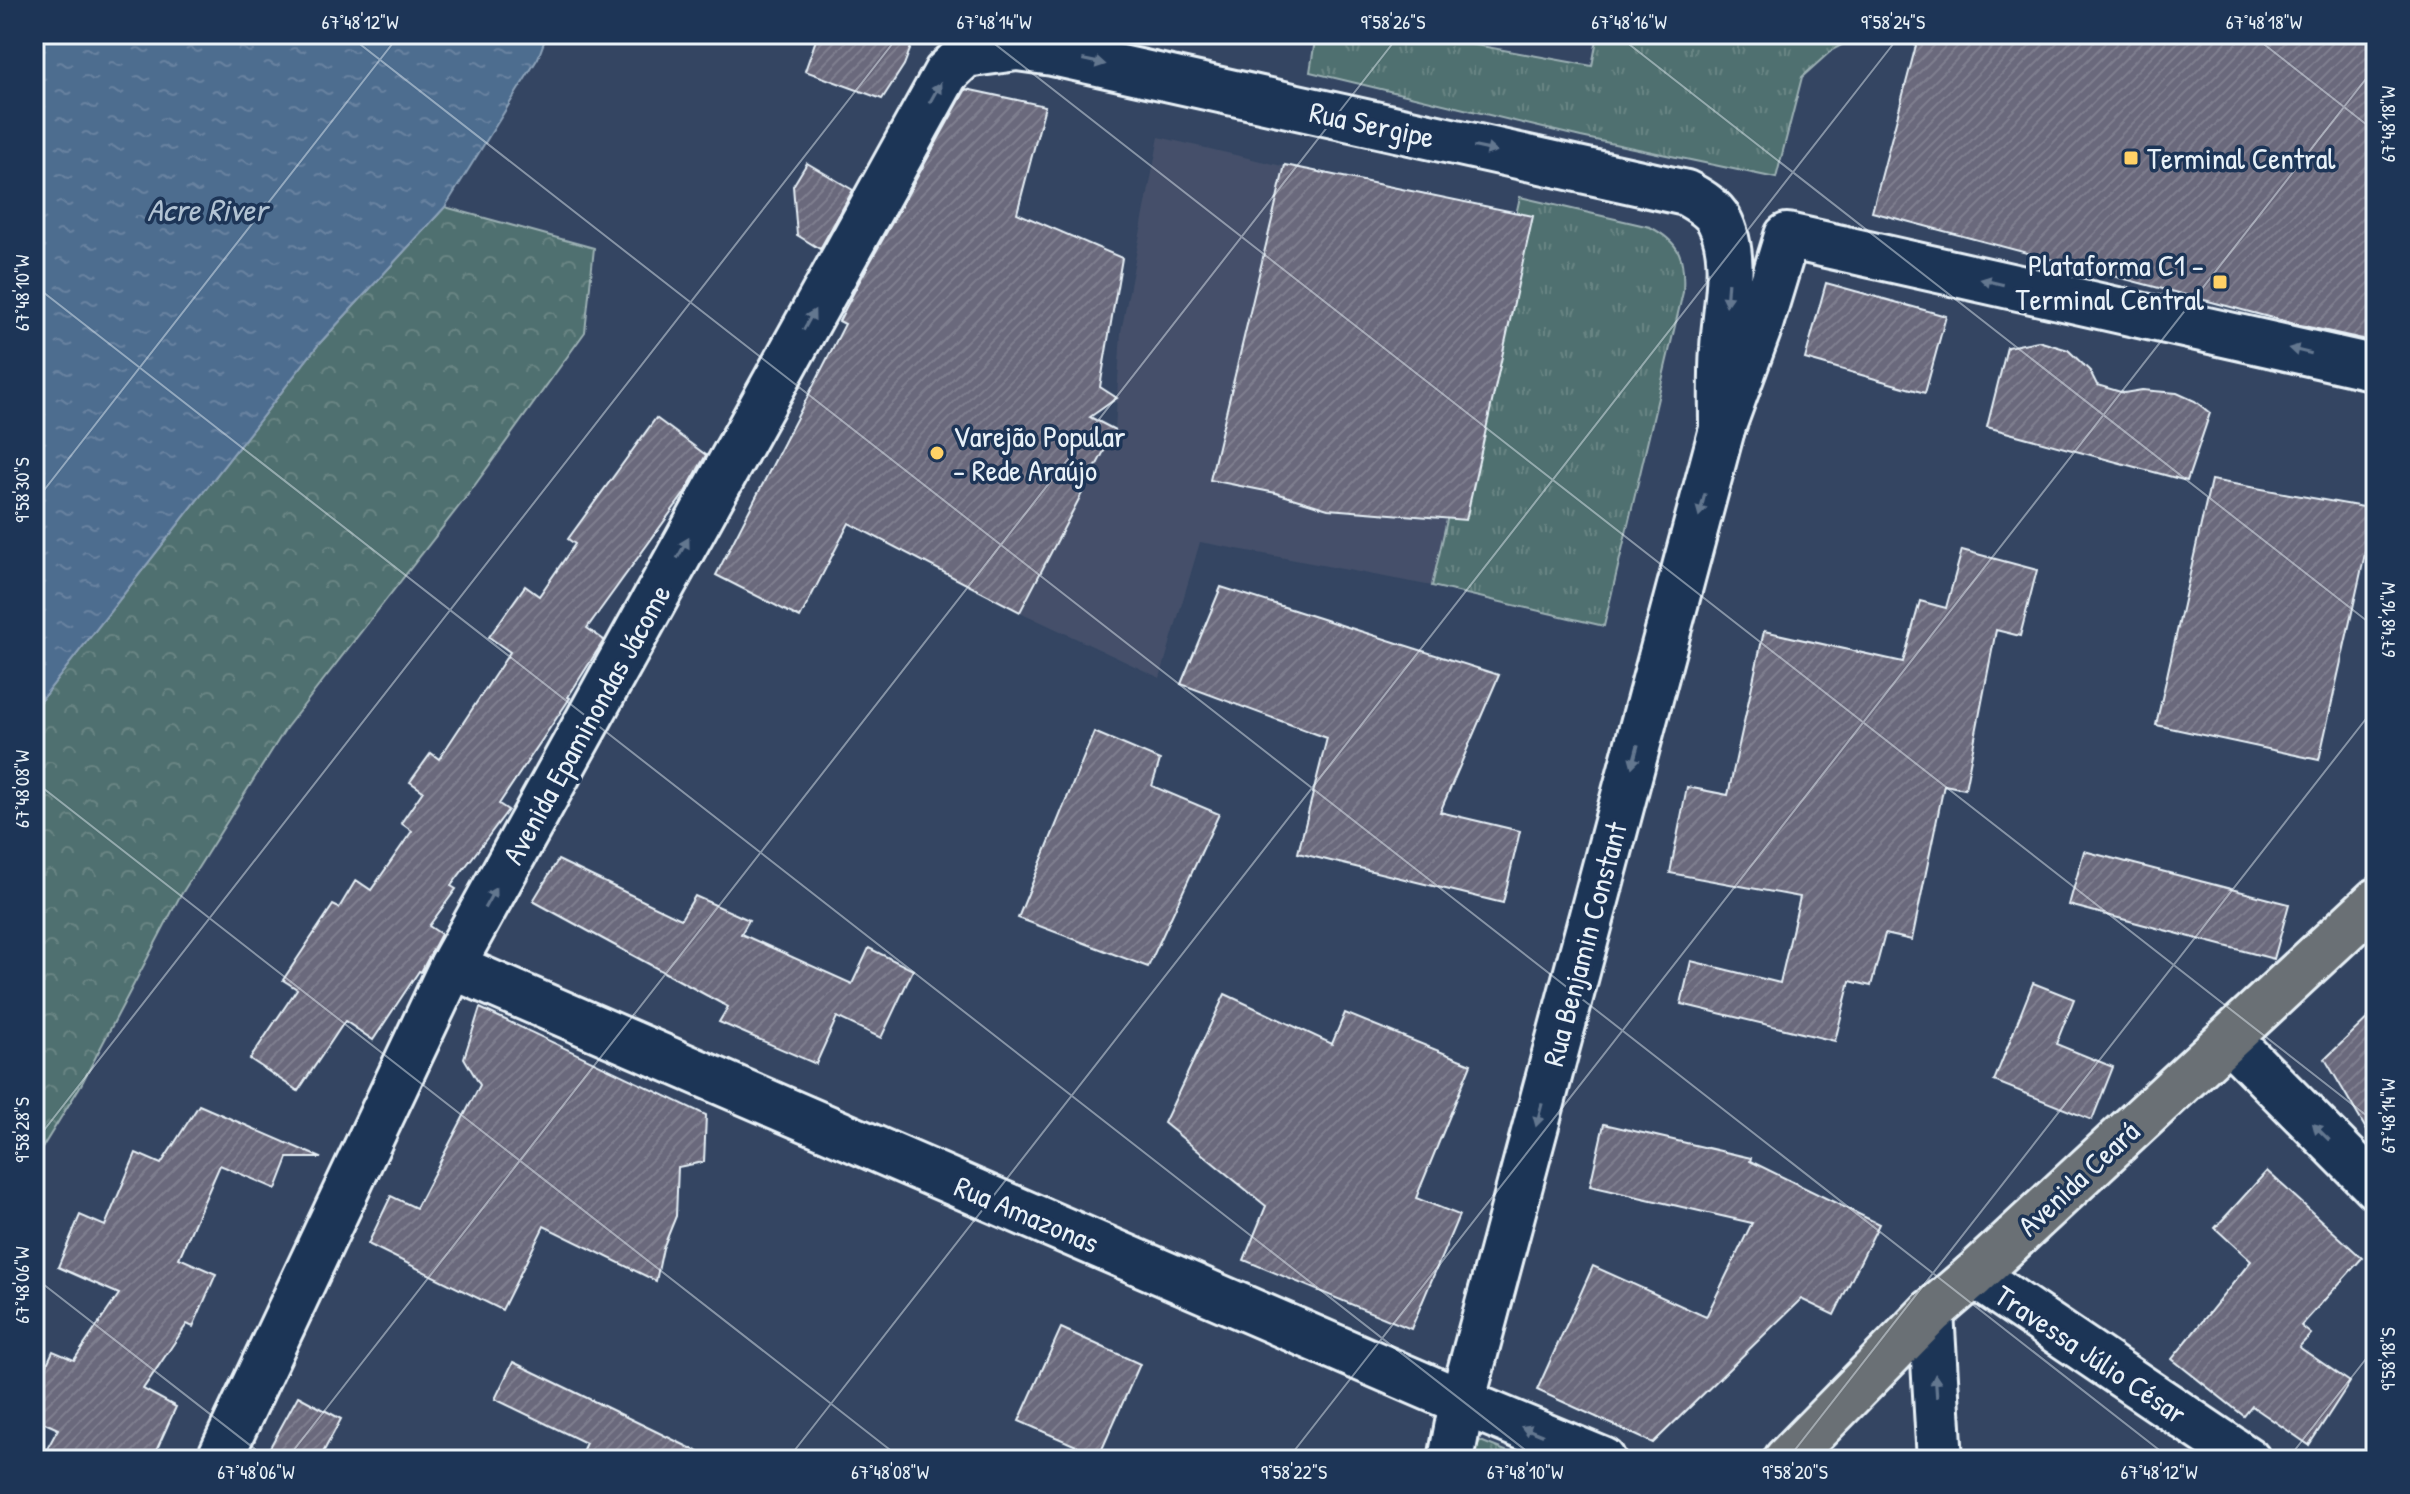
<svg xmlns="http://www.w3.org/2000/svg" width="2410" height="1494" font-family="'Patrick Hand',sans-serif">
  <defs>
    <pattern id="forest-crowns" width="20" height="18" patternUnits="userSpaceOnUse" patternTransform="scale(2)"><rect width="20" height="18" fill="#50706f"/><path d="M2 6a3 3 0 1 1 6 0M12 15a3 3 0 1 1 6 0" fill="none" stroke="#698584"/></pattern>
    <pattern id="park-tufts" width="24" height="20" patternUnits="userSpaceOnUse" patternTransform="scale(2)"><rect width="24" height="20" fill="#50706f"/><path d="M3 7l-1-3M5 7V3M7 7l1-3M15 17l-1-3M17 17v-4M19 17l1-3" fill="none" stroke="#698584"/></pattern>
    <pattern id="water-ripples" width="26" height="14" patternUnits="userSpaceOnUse" patternTransform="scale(2)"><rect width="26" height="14" fill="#4e6d8f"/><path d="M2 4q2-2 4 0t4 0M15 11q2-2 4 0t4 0" fill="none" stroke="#6882a0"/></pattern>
    <pattern id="building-hatch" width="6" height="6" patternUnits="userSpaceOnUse" patternTransform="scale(2)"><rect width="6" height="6" fill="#6a697c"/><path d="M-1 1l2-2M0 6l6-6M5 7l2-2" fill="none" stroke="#7f7f8f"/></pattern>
  </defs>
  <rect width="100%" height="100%" fill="#344562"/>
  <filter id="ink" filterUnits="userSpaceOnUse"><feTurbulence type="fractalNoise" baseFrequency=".0125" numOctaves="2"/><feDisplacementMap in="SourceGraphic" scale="16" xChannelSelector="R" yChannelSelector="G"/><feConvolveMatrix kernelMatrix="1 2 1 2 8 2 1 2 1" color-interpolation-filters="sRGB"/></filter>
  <g filter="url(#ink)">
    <!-- built -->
    <path fill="#44506a" d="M1159 137 1515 221 1432 586 1200 542 1160 678 1020 612 1115 430 1121 332Z"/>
    <!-- forest -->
    <path fill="url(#forest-crowns)" stroke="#9cb0b4" stroke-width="2" d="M445 207 594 248 585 332 467 496 286 728 179 898 81 1085 34 1161V709L319 344Z"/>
    <!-- park -->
    <g fill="url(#park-tufts)" stroke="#9cb0b4" stroke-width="2">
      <path d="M1316 34H1415L1592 66 1598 34H1862L1832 50 1802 77 1776 178 1581 137 1310 72Z"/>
      <path d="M1520 197 1650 227C1681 243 1685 258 1683 292L1604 626 1432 586Z"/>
      <path d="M1468 1436 1528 1460H1469Z"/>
    </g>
    <!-- water -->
    <path fill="url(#water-ripples)" stroke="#8ca2b9" stroke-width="2" d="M34 34H547L538 58 445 207 319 344 34 709Z"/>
    <!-- building -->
    <g fill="url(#building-hatch)" stroke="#e8f1f8" stroke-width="2">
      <path d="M818 34H916L904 65 882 99 805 71Z"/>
      <path d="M1919 34H2376V342L2295 324 1872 212Z"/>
      <path d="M966 89 1045 106 1017 213 1122 258 1100 387 1117 398 1090 417 1115 430 1020 612 849 523 800 618 716 575 845 324 839 321 858 284Z"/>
      <path d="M807 163 853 190 820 249 797 235 793 186Z"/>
      <path d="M1285 165 1533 216 1466 520 1328 509 1276 493 1210 480Z"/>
      <path d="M1826 283 1946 316 1925 393 1805 359Z"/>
      <path d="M2038 341 2068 350 2090 371 2097 385 2124 393 2142 390 2177 393 2195 401 2210 413 2187 481 1987 427 2007 347Z"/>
      <path d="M656 418 706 455 684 494 587 628 604 640 568 697 570 698 499 804 508 810 451 886 456 889 429 926 441 934 421 972 419 971 373 1040 345 1021 298 1091 250 1059 297 989 283 980 333 905 339 908 356 880 371 890 412 831 401 823 423 791 410 782 431 753 439 759 510 652 489 637 525 586 539 596 575 544 568 539Z"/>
      <path d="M2211 480 2375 509 2319 760 2156 725Z"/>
      <path d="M1962 550 2037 570 2020 636 1996 630 1965 789 1944 785 1912 940 1885 934 1871 986 1850 981 1835 1041 1681 1004 1691 961 1780 983 1800 897 1670 873 1687 787 1728 795 1764 631 1903 662 1920 601 1946 608Z"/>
      <path d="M1221 587 1499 675 1440 812 1520 831 1503 903 1298 853 1327 738 1181 684Z"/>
      <path d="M1094 732 1160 760 1152 786 1219 814 1148 967 1018 918Z"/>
      <path d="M2084 851 2289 904 2274 959 2069 905Z"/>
      <path d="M558 860 681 919 695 896 749 920 741 934 852 984 869 948 913 970 881 1038 837 1017 816 1064 719 1022 728 1007 533 901Z"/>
      <path d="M2033 983 2074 999 2056 1044 2113 1067 2092 1120 1994 1081Z"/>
      <path d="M1225 994 1332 1044 1345 1013 1471 1064 1416 1198 1459 1215 1411 1329 1244 1260 1266 1206 1164 1123Z"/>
      <path d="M480 1008 706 1115 704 1162 678 1167 676 1216 663 1248 656 1281 544 1226 502 1310 368 1244 391 1196 416 1208 480 1085 464 1058Z"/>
      <path d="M2376 1010V1146L2325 1059Z"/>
      <path d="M199 1105 321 1158H288L276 1189 220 1165 179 1258 216 1274 193 1327 187 1324 143 1389 176 1407 152 1460H41L58 1429 34 1418V1392L53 1351 74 1360 119 1294 58 1267 80 1215 105 1226 136 1153 161 1164Z"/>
      <path d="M1604 1124 1751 1158 1750 1161 1879 1224 1834 1315 1801 1299 1653 1443 1537 1390 1593 1266 1706 1317 1752 1223 1590 1186Z"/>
      <path d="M2267 1171 2362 1258 2301 1326 2311 1334 2299 1347 2350 1382 2309 1445 2252 1406 2244 1416 2172 1359 2251 1261 2215 1228Z"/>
      <path d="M1061 1328 1140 1364 1099 1456 1019 1421Z"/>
      <path d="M513 1362 715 1460H578L586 1443 495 1399Z"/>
      <path d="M298 1396 341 1419 319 1460H263Z"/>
    </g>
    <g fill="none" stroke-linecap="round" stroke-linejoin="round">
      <defs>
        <g id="minor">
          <path d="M452 966 1462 1402 1603 1460"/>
          <path d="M2229 1039 2376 1187"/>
          <path d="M1974 1275 2248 1460"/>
          <path d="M1931 1312 1940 1460"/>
          <path d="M219 1460 452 966 946 73 965 55 1017 48 1053 53 1686 193C1698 200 1712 207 1719 220 1739 257 1725 309 1723 348 1721 375 1722 402 1722 429"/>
          <path d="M1451 1460 1462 1402 1722 429 1759 328 1787 236 2376 368"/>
        </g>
        <path id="primary" d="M1786 1460 1931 1312 1974 1275 2376 901"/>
      </defs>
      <!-- minor casing -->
      <use href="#minor" stroke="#e8f1f8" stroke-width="50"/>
      <!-- primary casing -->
      <use href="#primary" stroke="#e8f1f8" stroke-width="50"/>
      <!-- minor -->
      <use href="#minor" stroke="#1d3557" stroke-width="44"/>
      <!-- primary -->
      <use href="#primary" stroke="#6a7074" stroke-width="44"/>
    </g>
    <!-- one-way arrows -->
    <defs><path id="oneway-solid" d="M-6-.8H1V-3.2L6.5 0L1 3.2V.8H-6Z" transform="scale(2)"/></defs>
    <g fill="#64778f">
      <use href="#oneway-solid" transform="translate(1094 62) rotate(12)"/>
      <use href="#oneway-solid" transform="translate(935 93) rotate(-61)"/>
      <use href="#oneway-solid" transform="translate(1485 149) rotate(12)"/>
      <use href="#oneway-solid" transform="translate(1992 282) rotate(-167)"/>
      <use href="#oneway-solid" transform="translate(1727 294) rotate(94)"/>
      <use href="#oneway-solid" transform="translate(809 320) rotate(-61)"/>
      <use href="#oneway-solid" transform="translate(2300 351) rotate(-167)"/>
      <use href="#oneway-solid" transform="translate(1702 505) rotate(105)"/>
      <use href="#oneway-solid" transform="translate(683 548) rotate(-61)"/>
      <use href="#oneway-solid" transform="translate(1635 756) rotate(105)"/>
      <use href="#oneway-solid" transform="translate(490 898) rotate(-61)"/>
      <use href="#oneway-solid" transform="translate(1539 1115) rotate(105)"/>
      <use href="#oneway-solid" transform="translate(2321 1132) rotate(-135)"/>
      <use href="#oneway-solid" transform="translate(1936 1386) rotate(-94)"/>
      <use href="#oneway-solid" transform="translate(1532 1431) rotate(-158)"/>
    </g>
  </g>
  <!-- ticks -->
  <path fill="none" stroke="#e8f1f8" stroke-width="2" stroke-opacity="0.45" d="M347 34 2172 1460M982 34 2376 1123M1616 34 2376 628M2251 34 2376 132M34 285 1538 1460M34 503 400 34M34 781 903 1460M34 1143 900 34M34 1277 269 1460M286 1460 1400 34M787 1460 1901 34M1287 1460 2376 66M1787 1460 2376 706M2287 1460 2376 1346"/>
  <!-- markers -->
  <g fill="#ffd166" stroke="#1d3557" stroke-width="3">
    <rect x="2123" y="150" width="16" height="16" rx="4"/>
    <rect x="2212" y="274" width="16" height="16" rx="4"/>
    <circle cx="937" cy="453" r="8"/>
  </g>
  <g text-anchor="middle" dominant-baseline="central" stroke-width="7" stroke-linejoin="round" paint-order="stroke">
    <!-- street labels -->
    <g font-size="30" fill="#e8f1f8" stroke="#1d3557">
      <text transform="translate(1372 124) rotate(12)">Rua Sergipe</text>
      <text transform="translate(586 724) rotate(-61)">Avenida Epaminondas Jácome</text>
      <text transform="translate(1584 944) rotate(-75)">Rua Benjamin Constant</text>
      <text transform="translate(2078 1178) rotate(-43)">Avenida Ceará</text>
      <text transform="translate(1027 1214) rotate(23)">Rua Amazonas</text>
      <text transform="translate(2091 1354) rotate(34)">Travessa Júlio César</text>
    </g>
    <!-- poi labels -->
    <g font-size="30" fill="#e8f1f8" stroke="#1d3557" text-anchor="start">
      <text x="2147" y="158">Terminal Central</text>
      <text x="2204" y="265" text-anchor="end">Plataforma C1 -<tspan x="2204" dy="34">Terminal Central</tspan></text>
      <text x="953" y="436">Varejão Popular<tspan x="953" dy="34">- Rede Araújo</tspan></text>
    </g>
    <!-- water labels -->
    <g font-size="32" font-style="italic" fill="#b2c3d3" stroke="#1d3557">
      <text x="207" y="209">Acre River</text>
    </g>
  </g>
  <!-- margin -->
  <rect width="2410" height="1494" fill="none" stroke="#1d3557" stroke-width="88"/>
  <rect x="44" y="44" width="2322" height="1406" fill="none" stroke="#e8f1f8" stroke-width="3"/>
  <g font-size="20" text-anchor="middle" fill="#e8f1f8">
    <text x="360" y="29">67°48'12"W</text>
    <text x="994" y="29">67°48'14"W</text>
    <text x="1393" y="29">9°58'26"S</text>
    <text x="1629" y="29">67°48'16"W</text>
    <text x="1893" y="29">9°58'24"S</text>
    <text x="2264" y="29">67°48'18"W</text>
    <text transform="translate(2388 124) rotate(-90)" y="7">67°48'18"W</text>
    <text transform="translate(22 293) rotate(-90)" y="7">67°48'10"W</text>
    <text transform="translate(22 490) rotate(-90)" y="7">9°58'30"S</text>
    <text transform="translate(2388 620) rotate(-90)" y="7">67°48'16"W</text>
    <text transform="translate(22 789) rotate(-90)" y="7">67°48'08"W</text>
    <text transform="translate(2388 1116) rotate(-90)" y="7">67°48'14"W</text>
    <text transform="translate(22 1130) rotate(-90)" y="7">9°58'28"S</text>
    <text transform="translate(22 1285) rotate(-90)" y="7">67°48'06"W</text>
    <text transform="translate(2388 1359) rotate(-90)" y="7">9°58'18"S</text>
    <text x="256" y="1479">67°48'06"W</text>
    <text x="890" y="1479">67°48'08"W</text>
    <text x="1294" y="1479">9°58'22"S</text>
    <text x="1525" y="1479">67°48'10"W</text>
    <text x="1795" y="1479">9°58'20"S</text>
    <text x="2159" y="1479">67°48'12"W</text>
  </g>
</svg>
